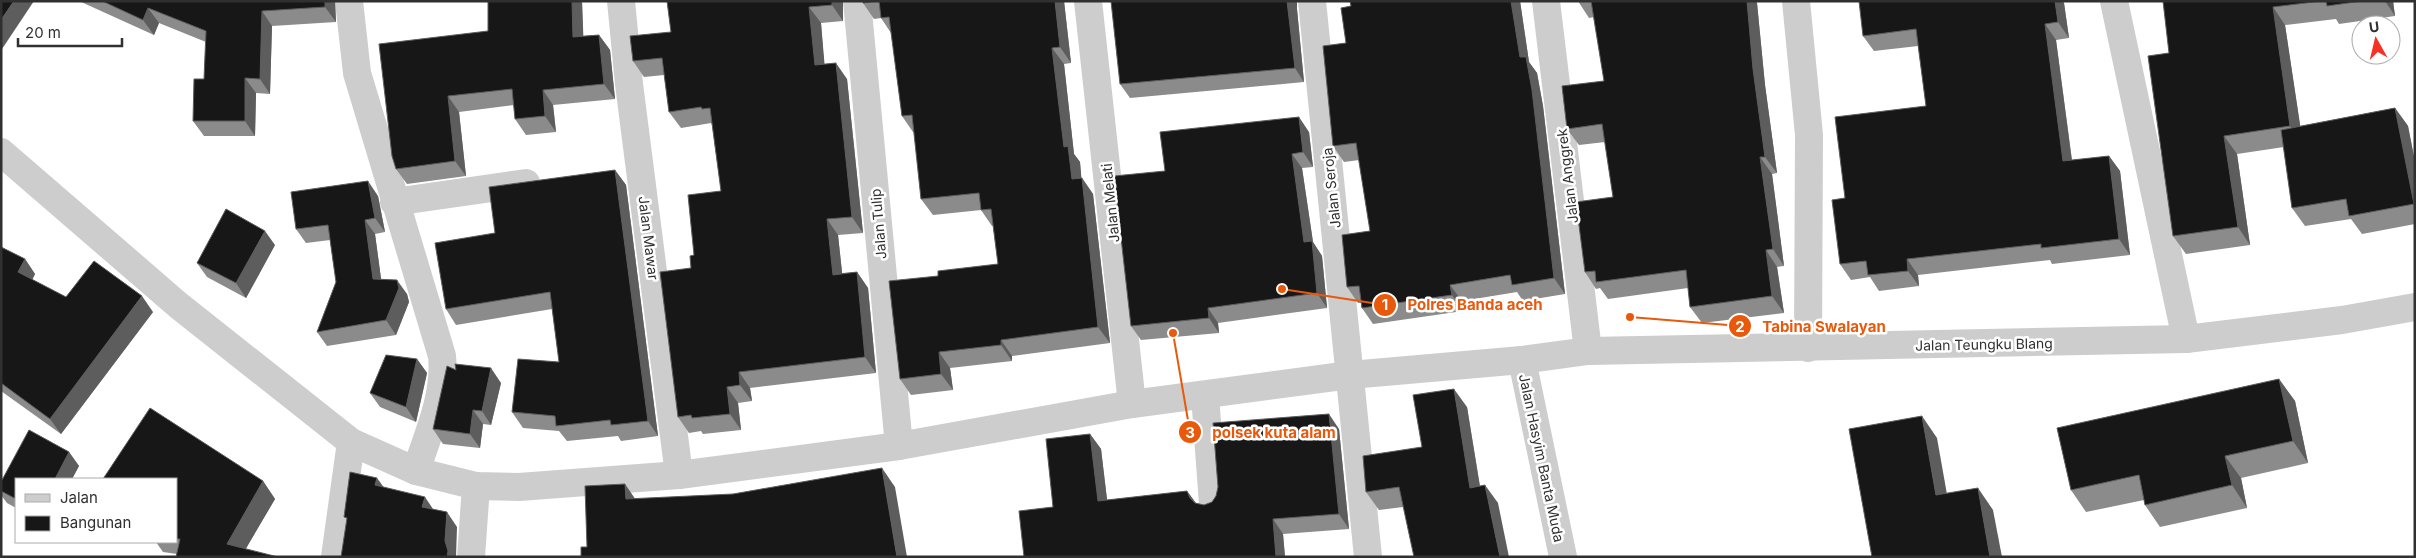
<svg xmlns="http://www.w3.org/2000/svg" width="2416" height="558" font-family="Inter,sans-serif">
  <rect width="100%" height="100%" fill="#fff"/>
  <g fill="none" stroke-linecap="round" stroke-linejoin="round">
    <!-- street -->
    <g stroke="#cdcdcd" stroke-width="28">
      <path d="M349 1 357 73 442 356C446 395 428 434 416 471"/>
      <path d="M621 1 629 84 679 475"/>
      <path d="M857 1 899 446"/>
      <path d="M1088 1 1132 404"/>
      <path d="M1312 1 1368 557"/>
      <path d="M1546 1 1588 351"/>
      <path d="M1796 1 1809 135 1808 348"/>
      <path d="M2114 1 2186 339"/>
      <path d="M1 152 178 305 351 442 416 471 476 486 519 487 679 475 899 446 1132 404 1350 375 1522 360 1588 351 2186 339 2342 320 2415 307"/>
      <path d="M394 202 526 183"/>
      <path d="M1522 360 1563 557"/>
      <path d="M1205 395 1213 504"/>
      <path d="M335 557 351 442"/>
      <path d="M471 557 476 486"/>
    </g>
  </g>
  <!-- wall -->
  <g fill="#8b8b8b">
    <path d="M79 1H335L336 22 272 26 270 94 256 93 255 136H204L193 121 204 79 206 42 159 23 154 35Z"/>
    <path d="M488 1H582L583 36 599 35 610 50 615 99 553 105 556 132 526 135 515 119 514 105 459 112 466 176 407 184 396 169 488 31Z"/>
    <path d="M667 1H843V21L821 23 824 64 847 79 863 233 838 235 842 273 857 272 868 288 876 373 750 388 752 401 738 403 741 430 703 434 701 431 689 433 678 417 691 268 694 255 721 191 712 125 711 123 681 128 669 112 664 75 644 77 633 61 671 32Z"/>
    <path d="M863 1H1064L1071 63 1064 64 1074 154 1080 162 1081 178H1082L1093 194 1110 343 1012 356V361L950 368 953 390 911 395 900 379 938 276 998 264 993 226H992L981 210 933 215 921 199 914 132H913L902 116 891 33 881 18 874 19 863 3Z"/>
    <path d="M1111 1H1297V9L1304 82 1130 98 1120 84Z"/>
    <path d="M1350 1H1520L1529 62 1537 73 1543 106 1565 294 1523 301 1517 292 1462 301 1463 311 1373 324 1362 308 1361 303H1358L1347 287 1370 231 1359 160 1344 162 1333 146 1351 6Z"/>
    <path d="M1578 1H1756L1757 3 1765 85 1777 173 1772 174 1784 266 1777 267 1784 313 1702 323 1690 307 1688 288 1608 299 1600 288 1596 289 1585 272 1613 197 1605 142 1579 145 1567 129 1604 81 1594 17 1589 18Z"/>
    <path d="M2163 1H2393L2395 16 2339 24 2336 19 2285 25 2300 126 2395 108 2408 126 2415 162V224L2362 234 2351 219 2305 226 2292 208 2284 147 2237 154 2250 245 2186 254 2173 236 2169 53Z"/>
    <path d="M2064 3 2069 38 2056 40 2072 160 2109 156 2120 171 2130 255 2052 264 2050 260 1918 275 1919 286 1879 291 1870 277 1851 280 1840 264 1845 198 1926 106 1918 46 1874 51 1863 36Z"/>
    <path d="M1309 132 1313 167 1302 168 1313 242 1322 256 1327 308 1218 323 1219 333 1141 340 1131 326Z"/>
    <path d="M615 170 626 185 658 436 621 441 618 436 567 441 559 431 523 428 512 412 559 362 552 309 456 325 446 309 495 233Z"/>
    <path d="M378 196 385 232 375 234 381 279 407 294 409 302 396 335 327 346 317 332 336 282 330 240 306 243 296 229Z"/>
    <path d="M275 245 246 298 207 277 197 263Z"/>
    <path d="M1 247 25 259 35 274 32 280 66 297 153 312 61 434 1 391Z"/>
    <path d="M417 359 427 373 416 422 380 407 370 393Z"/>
    <path d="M456 370 501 383 491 425 483 424 480 448 443 444 433 429Z"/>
    <path d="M2279 379 2295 401 2308 463 2241 478 2247 508 2160 527 2145 505 2144 500 2086 512 2071 490Z"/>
    <path d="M1467 407 1480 486 1498 503 1403 507 1379 510 1366 492 1422 447Z"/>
    <path d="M1339 429 1349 529 1283 534 1285 557H1024L1053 507 1090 434 1101 449 1107 500 1187 491 1196 503 1204 505 1212 502 1216 496 1218 487Z"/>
    <path d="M29 430 69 452 79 466 72 479H16V508L7 503 1 495V482Z"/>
    <path d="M176 479 263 481 275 499 246 548 177 554 163 552 156 542H176Z"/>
  </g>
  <!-- shaded-wall -->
  <g fill="#5d5d5d">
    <path d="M14 1H34L2 49 1 48V20Z"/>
    <path d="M325 1H335L336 22 325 7Z"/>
    <path d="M572 1H582L584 53 573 37Z"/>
    <path d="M832 1H843V21L832 5Z"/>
    <path d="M1055 1H1064L1071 63 1060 47Z"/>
    <path d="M1287 1H1297V9L1304 82 1295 68Z"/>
    <path d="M1511 1H1520L1529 62 1537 73 1543 106 1565 294 1554 278Z"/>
    <path d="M1747 1H1756L1757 3 1765 85 1777 173 1765 157 1753 69Z"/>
    <path d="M2055 1H2063L2064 3 2069 38 2058 22Z"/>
    <path d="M2385 1H2393L2395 16Z"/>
    <path d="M809 7 821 23 826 81 815 65Z"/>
    <path d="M2273 7 2285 25 2303 144 2290 126Z"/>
    <path d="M148 8 159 23 154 35 143 20Z"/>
    <path d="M262 11 272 26 270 94 260 79Z"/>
    <path d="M2045 24 2056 40 2074 177 2063 161Z"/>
    <path d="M599 35 610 50 615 99 604 84Z"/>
    <path d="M1052 48 1064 64 1074 154 1080 162 1083 195 1072 179 1064 147Z"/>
    <path d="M836 63 847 79 863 233 852 217Z"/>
    <path d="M245 78 256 93 255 136 245 121Z"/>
    <path d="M543 90 553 105 556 132 545 116Z"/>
    <path d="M448 96 459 112 466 176 455 161Z"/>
    <path d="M2395 108 2408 126 2415 162V205L2414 204Z"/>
    <path d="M1299 117 1309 132 1313 167 1303 152Z"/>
    <path d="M2224 136 2237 154 2250 245 2238 227Z"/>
    <path d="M1292 154 1302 168 1313 242 1322 256 1327 308 1317 293 1304 242Z"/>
    <path d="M2109 156 2120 171 2130 255 2119 239Z"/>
    <path d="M1760 157 1772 174 1784 266 1773 249Z"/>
    <path d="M615 170 626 185 658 436 648 421Z"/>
    <path d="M1082 178 1093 194 1110 343 1098 327Z"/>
    <path d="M368 181 378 196 385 232 375 218Z"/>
    <path d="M827 219 838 235 844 290 833 275Z"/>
    <path d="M365 220 375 234 383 293 373 279Z"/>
    <path d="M265 231 275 245 246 298 236 283Z"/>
    <path d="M1766 250 1777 267 1784 313 1772 296Z"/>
    <path d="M25 259 35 274 28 288 18 272Z"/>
    <path d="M1907 259 1918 275 1919 286 1908 271Z"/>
    <path d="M857 272 868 288 876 373 865 357Z"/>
    <path d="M397 280 407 294 409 302 396 335 386 320Z"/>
    <path d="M1450 285 1462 301 1463 311 1452 295Z"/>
    <path d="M142 296 153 312 61 434 50 419Z"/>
    <path d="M1208 308 1218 323 1219 333 1209 318Z"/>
    <path d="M1001 340 1012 356V361L1001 345Z"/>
    <path d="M939 352 950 368 953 390 941 374Z"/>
    <path d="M417 359 427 373 416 422 406 407Z"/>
    <path d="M491 368 501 383 491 425 482 411Z"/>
    <path d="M739 372 750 388 752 401 740 385Z"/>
    <path d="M2279 379 2295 401 2308 463 2293 441Z"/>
    <path d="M727 387 738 403 741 430 730 414Z"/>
    <path d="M1454 389 1467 407 1483 506 1470 488Z"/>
    <path d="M473 410 483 424 480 448 470 434Z"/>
    <path d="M1329 414 1339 429 1349 529 1339 514Z"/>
    <path d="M1922 416 1937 438 1951 517 1936 495Z"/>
    <path d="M1090 434 1101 449 1109 516 1098 501Z"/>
    <path d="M69 452 79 466 72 479H55Z"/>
    <path d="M2225 456 2241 478 2247 508 2232 485Z"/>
    <path d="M882 468 895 487 907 557H897Z"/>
    <path d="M377 478 388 493 375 485Z"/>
    <path d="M263 481 275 499 241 557 227 544Z"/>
    <path d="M625 484 638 503 626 499Z"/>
    <path d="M1485 485 1498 503 1509 557H1500Z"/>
    <path d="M1978 488 1993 510 2002 557H1990Z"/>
    <path d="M1187 491 1198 506 1190 498Z"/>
    <path d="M425 497 435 512 422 507Z"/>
    <path d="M447 512 457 527 456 557H447L445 541Z"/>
    <path d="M1273 519 1283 534 1285 557H1276Z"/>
  </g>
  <!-- building -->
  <g fill="#171717" stroke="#5d5d5d">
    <path d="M1 1H14L1 20Z"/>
    <path d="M102 1H325V7L262 11 260 79 245 78V121H193L194 79H204L206 31 148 8 143 20Z"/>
    <path d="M488 1H572L573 37 599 35 604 84 543 90 545 116 515 119 512 89 448 96 455 161 396 169 392 156 379 44 488 31Z"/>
    <path d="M667 1H832V5L809 7 815 65 836 63 852 217 827 219 833 275 857 272 865 357 739 372 740 385 727 387 730 414 692 418 691 415 678 417 660 272 691 268 690 256 694 255 688 195 721 191 710 108 702 109 701 107 669 112 662 58 633 61 630 36 671 32Z"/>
    <path d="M863 1H1055L1060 47 1052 48 1064 147 1068 146 1072 179 1082 178 1098 327 1001 340V345L939 352 941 374 900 379 889 281 938 276V271L998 264 991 209 981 210 979 193 921 199 912 115 902 116 889 17 881 18 879 1 863 3Z"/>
    <path d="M1111 1H1287L1295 68 1120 84Z"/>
    <path d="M1350 1H1511L1520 57H1526L1532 90 1554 278 1512 285 1510 275 1450 285 1452 295 1362 308 1359 286 1347 287 1342 235 1370 231 1356 143 1333 146 1323 46 1346 43 1341 8 1351 6Z"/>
    <path d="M1591 1H1747L1753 69 1765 157H1760L1773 249 1766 250 1772 296 1690 307 1686 270 1596 282 1595 271 1585 272 1576 202 1613 197 1602 124 1567 129 1562 86 1604 81Z"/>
    <path d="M1859 1H2055L2058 22 2045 24 2063 161 2109 156 2119 239 2041 248V244L1907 259 1908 271 1868 275 1866 261 1840 264 1832 200 1845 198 1835 117 1926 106 1916 29 1863 36Z"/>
    <path d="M2163 1H2322L2273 7 2290 126 2224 136 2238 227 2173 236 2148 56 2169 53Z"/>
    <path d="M2326 1H2362L2327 6Z"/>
    <path d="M2395 108 2414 204 2349 216 2346 199 2292 208 2281 130Z"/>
    <path d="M1299 117 1303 152 1292 154 1304 242 1312 241 1317 293 1208 308 1209 318 1131 326 1114 176 1165 171 1160 132Z"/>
    <path d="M615 170 648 421 611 425 610 420 556 426 555 416 512 412 518 359 559 362 550 292 446 309 435 243 495 233 489 187Z"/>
    <path d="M368 181 375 218 365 220 373 279 397 280 399 288 386 320 317 332 336 282 328 225 296 229 291 192Z"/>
    <path d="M226 209 265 231 236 283 197 263Z"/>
    <path d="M1 247 25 259 18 272 66 297 94 261 142 296 50 419 1 383Z"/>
    <path d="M386 355 417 359 406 407 370 393Z"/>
    <path d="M455 364 491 368 482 411 473 410 470 434 433 429 447 366 456 370Z"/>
    <path d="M2279 379 2293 441 2225 456 2232 485 2145 505 2139 475 2071 490 2057 428Z"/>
    <path d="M1454 389 1470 488 1485 485 1500 557H1414L1399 487 1366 492 1363 456 1422 447 1413 395Z"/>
    <path d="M150 408 263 481 227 544 278 557H176L180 539H176V479H103Z"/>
    <path d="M1329 414 1339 514 1273 519 1276 557H1024L1019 511 1053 507 1046 439 1090 434 1098 501 1187 491 1190 498 1195 503 1204 505 1212 502 1216 496 1218 487 1213 423Z"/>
    <path d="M1922 416 1936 495 1978 488 1990 557H1872L1849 429Z"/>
    <path d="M29 430 69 452 55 479H16V499L1 491V482Z"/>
    <path d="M882 468 897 557H581V547H587L585 486 625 484 626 499 733 494Z"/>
    <path d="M350 472 377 478 375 485 425 497 422 507 447 512 445 541 448 551 447 557H341L347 518 344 517Z"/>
  </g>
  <g text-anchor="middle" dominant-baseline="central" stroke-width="5" stroke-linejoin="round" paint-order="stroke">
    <!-- street labels -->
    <g font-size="14" fill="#303030" stroke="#fff">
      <text transform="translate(1567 176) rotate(-97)">Jalan Anggrek</text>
      <text transform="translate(1331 188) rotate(-96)">Jalan Seroja</text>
      <text transform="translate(1110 203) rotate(-96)">Jalan Melati</text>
      <text transform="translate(878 224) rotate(-95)">Jalan Tulip</text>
      <text transform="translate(649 238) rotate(83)">Jalan Mawar</text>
      <text transform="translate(1984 344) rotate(-1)">Jalan Teungku Blang</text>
      <text transform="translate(1542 458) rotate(78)">Jalan Hasyim Banta Muda</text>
    </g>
  </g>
  <!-- callouts -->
  <path fill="none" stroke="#e8590c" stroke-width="2" d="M1282 289L1385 305M1630 317L1740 326M1173 333L1190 432"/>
  <g fill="#e8590c" stroke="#fff" stroke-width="2">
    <circle cx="1282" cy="289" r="5"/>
    <circle cx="1630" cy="317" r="5"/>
    <circle cx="1173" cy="333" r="5"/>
    <circle cx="1385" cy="305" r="12"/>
    <circle cx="1740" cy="326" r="12"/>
    <circle cx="1190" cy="432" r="12"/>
  </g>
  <g font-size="15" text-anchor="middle" font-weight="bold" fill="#fff">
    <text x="1385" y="310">1</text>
    <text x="1740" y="332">2</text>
    <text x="1190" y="438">3</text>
  </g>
  <g font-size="15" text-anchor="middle" font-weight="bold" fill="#e8590c" stroke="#fff" stroke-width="5" stroke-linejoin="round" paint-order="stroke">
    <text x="1475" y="310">Polres Banda aceh</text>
    <text x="1824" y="332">Tabina Swalayan</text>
    <text x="1274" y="438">polsek kuta alam</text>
  </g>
  <!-- border -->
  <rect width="2416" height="558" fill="none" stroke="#303030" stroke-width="5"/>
  <!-- legend -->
  <rect x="15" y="478" width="162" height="65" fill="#ffffff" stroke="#acacac"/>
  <rect x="25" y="494" width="25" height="8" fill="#cdcdcd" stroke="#acacac"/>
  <text x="60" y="503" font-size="15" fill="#303030">Jalan</text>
  <rect x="25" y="516" width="25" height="15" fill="#171717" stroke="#acacac"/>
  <text x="60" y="528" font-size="15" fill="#303030">Bangunan</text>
  <!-- north arrow -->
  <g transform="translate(2376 40) rotate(352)"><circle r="24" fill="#ffffff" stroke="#acacac"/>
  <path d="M0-4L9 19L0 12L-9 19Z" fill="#f53224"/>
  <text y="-8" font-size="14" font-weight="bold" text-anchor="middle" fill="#303030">U</text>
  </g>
  <!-- scale -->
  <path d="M18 38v8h104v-8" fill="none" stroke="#303030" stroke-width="2.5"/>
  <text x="25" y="38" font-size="15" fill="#303030" stroke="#ffffff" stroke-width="4" paint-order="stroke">20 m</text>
</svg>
